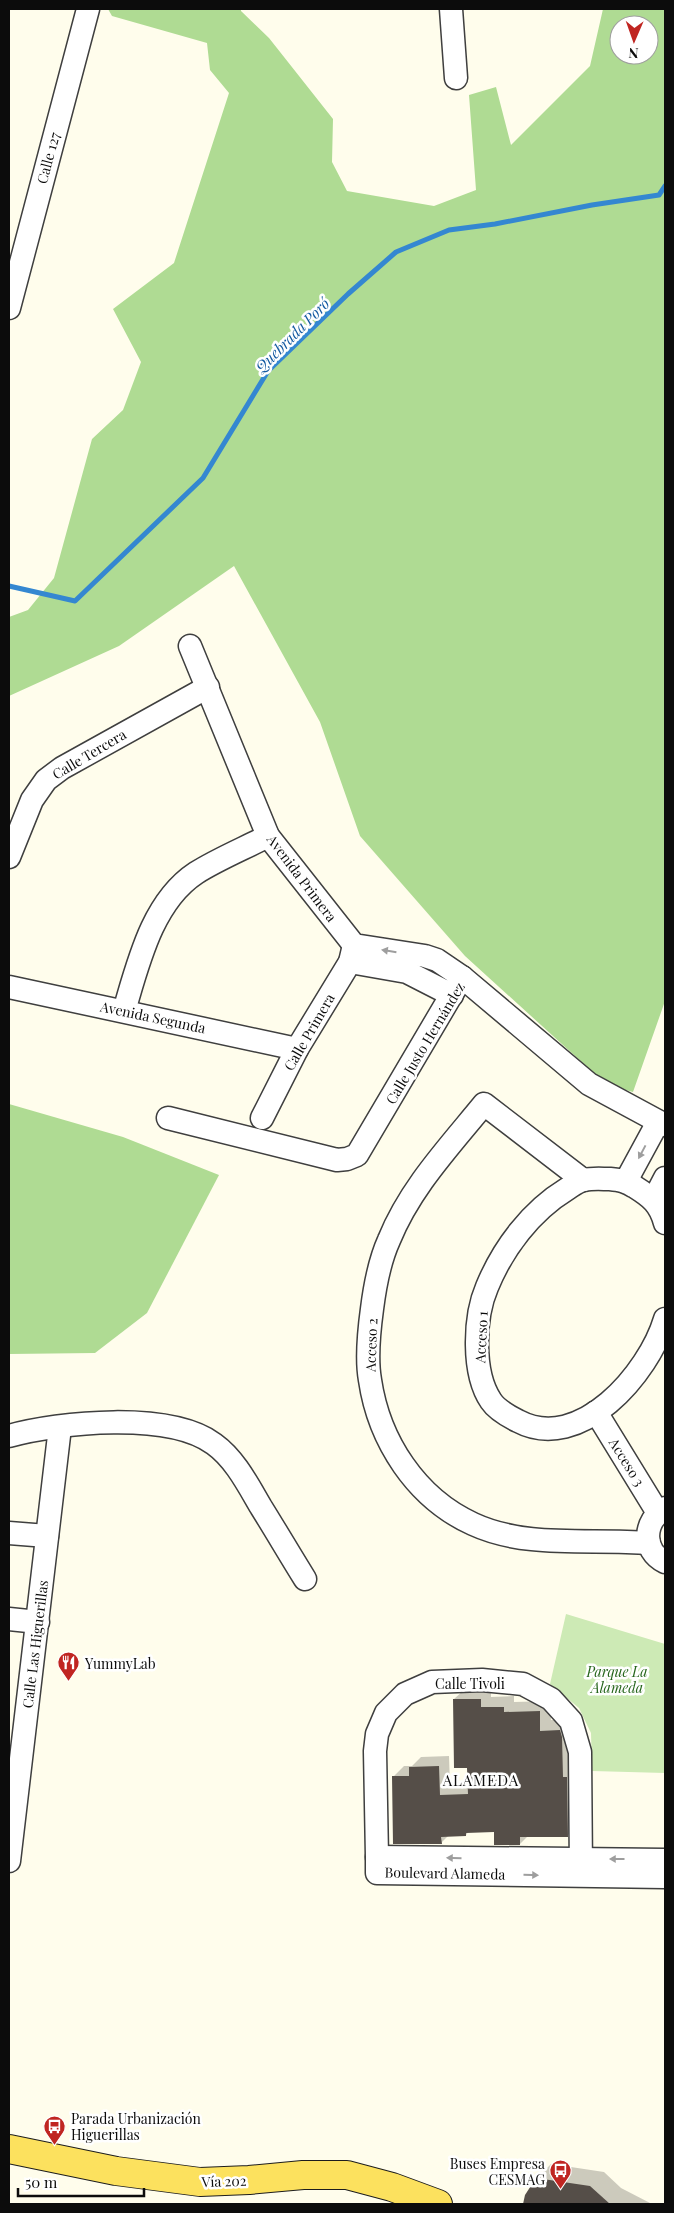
<svg xmlns="http://www.w3.org/2000/svg" width="674" height="2213" font-family="'Playfair Display',serif">
  <rect width="100%" height="100%" fill="#fffdec"/>
  <!-- green -->
  <path fill="#cdeab5" d="M566 1614 665 1644V1773L592 1771 591 1733 579 1708 550 1684Z"/>
  <!-- forest -->
  <g fill="#afdb93" fill-rule="evenodd">
    <path d="M108 9H241V11L269 38 333 119 332 162 347 191 434 206 476 190 469 95 496 87 511 145 590 66 603 9H665V1001L633 1092 607 1085 465 956 360 836 320 722 234 566 119 646 9 696V617L28 610 54 578 92 439 123 410 141 362 113 309 174 263 229 93 210 70 207 43 112 16ZM619 25H649V55H619Z"/>
    <path d="M9 1104 123 1137 219 1175 147 1313 95 1353 9 1354Z"/>
  </g>
  <!-- shadow -->
  <g fill="#0003">
    <path d="M465 1689H491V1697L514 1696V1702L550 1701 551 1720H571L578 1825 567 1836H528L520 1844 496 1831H469L466 1835H449L441 1843 393 1777 404 1766H412L421 1757 449 1756 450 1785 469 1784 468 1766 454 1699Z"/>
    <path d="M551 2164 604 2172 621 2188 652 2204H524L526 2196 537 2178Z"/>
  </g>
  <g fill="none" stroke-linecap="round" stroke-linejoin="round">
    <!-- stream -->
    <path stroke="#3487d1" stroke-width="5" d="M9 586 75 601 203 478 268 371 348 294 396 252 449 230 495 224 592 205 659 195 665 186"/>
  </g>
  <!-- building -->
  <g fill="#554e48">
    <path d="M453 1699H481V1707H504V1712L540 1711V1731L560 1730 562 1737 563 1777H567L568 1837H520V1845H494V1832L466 1833V1836L441 1837 442 1844H393L392 1776H409V1767L439 1766 440 1795 468 1794 467 1768H454Z"/>
    <path d="M536 2178 590 2186 610 2204H523L525 2195Z"/>
  </g>
  <g fill="none" stroke-linecap="round" stroke-linejoin="round">
    <defs>
      <g id="minor">
        <path d="M451 9 456 78"/>
        <path d="M9 308 88 9"/>
        <path d="M190 646 268 836 354 945 425 956 437 960 462 977 589 1084 665 1125"/>
        <path d="M9 857 32 800 46 780 62 768 208 687"/>
        <path d="M350 962 407 972 452 995"/>
        <path d="M9 987 297 1049"/>
        <path d="M124 1011C138 964 152 902 196 873 218 859 245 848 268 836"/>
        <path d="M168 1118 337 1160 347 1159 357 1155 462 977"/>
        <path d="M262 1118 297 1049 350 962 354 945"/>
        <path d="M583 1180 484 1104C449 1147 410 1188 389 1240 379 1262 375 1285 372 1309 369 1331 366 1358 370 1380 379 1441 416 1498 473 1524 527 1549 591 1538 649 1543"/>
        <path d="M626 1181 658 1122"/>
        <path d="M654 1199 665 1178"/>
        <path d="M665 1223C660 1204 651 1197 635 1187 626 1181 620 1180 610 1179 602 1179 592 1178 584 1180 578 1181 572 1186 567 1189 531 1211 503 1248 487 1287 474 1317 472 1373 491 1401 497 1410 508 1416 518 1421 580 1454 649 1373 665 1319"/>
        <path d="M596 1412 658 1513"/>
        <path d="M9 1436C60 1422 169 1411 214 1444 235 1459 248 1485 261 1507 276 1531 290 1555 305 1579"/>
        <path d="M665 1508C644 1521 641 1550 665 1562"/>
        <path d="M9 1533 47 1536"/>
        <path d="M9 1619 38 1622"/>
        <path d="M377 1857 375 1751 377 1734 386 1713 405 1694 432 1682 482 1680 523 1684 551 1699 571 1721 580 1752 581 1873"/>
        <path d="M665 1860 377 1857V1873L665 1877"/>
        <path d="M9 1861 60 1427"/>
      </g>
      <path id="major" d="M9 2149 116 2171 200 2182 249 2180 303 2175H347L392 2187 438 2204"/>
    </defs>
    <!-- minor casing -->
    <use href="#minor" stroke="#3f3f3f" stroke-width="25"/>
    <!-- major casing -->
    <use href="#major" stroke="#1d1d1d" stroke-width="30"/>
    <!-- minor -->
    <use href="#minor" stroke="#fff" stroke-width="22"/>
    <!-- major -->
    <use href="#major" stroke="#fce15e" stroke-width="28"/>
  </g>
  <!-- one-way arrows -->
  <defs><path id="oneway-solid" d="M-6-.8H1V-3.2L6.5 0L1 3.2V.8H-6Z" transform="scale(1.25)"/></defs>
  <g fill="#9e9e9e">
    <use href="#oneway-solid" transform="translate(389 951) rotate(-171)"/>
    <use href="#oneway-solid" transform="translate(642 1152) rotate(118)"/>
    <use href="#oneway-solid" transform="translate(454 1858) rotate(-179)"/>
    <use href="#oneway-solid" transform="translate(617 1859) rotate(-180)"/>
    <use href="#oneway-solid" transform="translate(531 1875) rotate(1)"/>
  </g>
  <!-- icons -->
  <defs>
    <symbol id="restaurant-pin" viewBox="-11 -11 22 30"><path d="M0 17L-7.5 6A9.5 9.5 0 1 1 7.5 6Z" fill="#c02521" stroke="#fff"/><path d="M-5-6h1v4h1v-4h1v4h1v-4h1v5L-1.5 .5V6h-2V.5L-5-1ZM5-6V6H3V1.5H1.5Q1.5-4 5-6Z" fill="#fff"/></symbol>
    <symbol id="bus-pin" viewBox="-11 -11 22 30"><path d="M0 17L-7.5 6A9.5 9.5 0 1 1 7.5 6Z" fill="#c02521" stroke="#fff"/><path d="M-5-6H5V4H4V6H2V4H-2V6H-4V4H-5ZM-3.5-4V0h7V-4ZM-3.5 1.2v1.5H-2V1.2ZM2 1.2v1.5H3.5V1.2Z" fill="#fff"/></symbol>
  </defs>
  <g fill-rule="evenodd">
    <use href="#restaurant-pin" x="56" y="1650" width="25" height="34"/>
    <use href="#bus-pin" x="42" y="2114" width="25" height="34"/>
    <use href="#bus-pin" x="548" y="2158" width="25" height="34"/>
  </g>
  <g text-anchor="middle" dominant-baseline="central" stroke-width="5" stroke-linejoin="round" paint-order="stroke">
    <!-- street labels -->
    <g font-size="14" fill="#0c0c0c" stroke="#fff">
      <text transform="translate(48 158) rotate(-75)">Calle 127</text>
      <text transform="translate(89 754) rotate(-31)">Calle Tercera</text>
      <text transform="translate(302 878) rotate(53)">Avenida Primera</text>
      <text transform="translate(153 1017) rotate(12)">Avenida Segunda</text>
      <text transform="translate(309 1032) rotate(-60)">Calle Primera</text>
      <text transform="translate(425 1043) rotate(-59)">Calle Justo Hernández</text>
      <text transform="translate(481 1337) rotate(-87)">Acceso 1</text>
      <text transform="translate(371 1345) rotate(-88)">Acceso 2</text>
      <text transform="translate(627 1462) rotate(58)">Acceso 3</text>
      <text transform="translate(35 1644) rotate(-83)">Calle Las Higuerillas</text>
      <text x="470" y="1683">Calle Tivoli</text>
      <text transform="translate(445 1873) rotate(1)">Boulevard Alameda</text>
      <text transform="translate(224 2181) rotate(-2)">Vía 202</text>
    </g>
    <!-- poi labels -->
    <g font-size="14" fill="#0c0c0c" stroke="#fff" text-anchor="start">
      <text x="85" y="1663">YummyLab</text>
      <text x="71" y="2118">Parada Urbanización<tspan x="71" dy="16">Higuerillas</tspan></text>
      <text x="545" y="2163" text-anchor="end">Buses Empresa<tspan x="545" dy="16">CESMAG</tspan></text>
    </g>
    <!-- park labels -->
    <g font-size="14" font-style="italic" fill="#25651b" stroke="#fff">
      <text x="617" y="1671">Parque La<tspan x="617" dy="16">Alameda</tspan></text>
    </g>
    <!-- water labels -->
    <g font-size="15" font-style="italic" fill="#1359a1" stroke="#fff">
      <text transform="translate(292 335) rotate(-45)">Quebrada Poró</text>
    </g>
    <!-- neighbourhood labels -->
    <g font-size="15" letter-spacing="1" fill="#0c0c0c" stroke="#fff">
      <text x="481" y="1780">ALAMEDA</text>
    </g>
  </g>
  <!-- border -->
  <rect width="674" height="2213" fill="none" stroke="#0c0c0c" stroke-width="20"/>
  <!-- north arrow -->
  <g transform="translate(634 40) rotate(182)"><circle r="24" fill="#ffffff" stroke="#9e9e9e"/>
  <path d="M0-4L9 19L0 12L-9 19Z" fill="#c02521"/>
  <text y="-8" font-size="14" font-weight="bold" text-anchor="middle" fill="#0c0c0c">N</text>
  </g>
  <!-- scale -->
  <path d="M18 2188v8h126v-8" fill="none" stroke="#0c0c0c" stroke-width="2.5"/>
  <text x="25" y="2188" font-size="15" fill="#0c0c0c" stroke="#ffffff" stroke-width="4" paint-order="stroke">50 m</text>
</svg>
